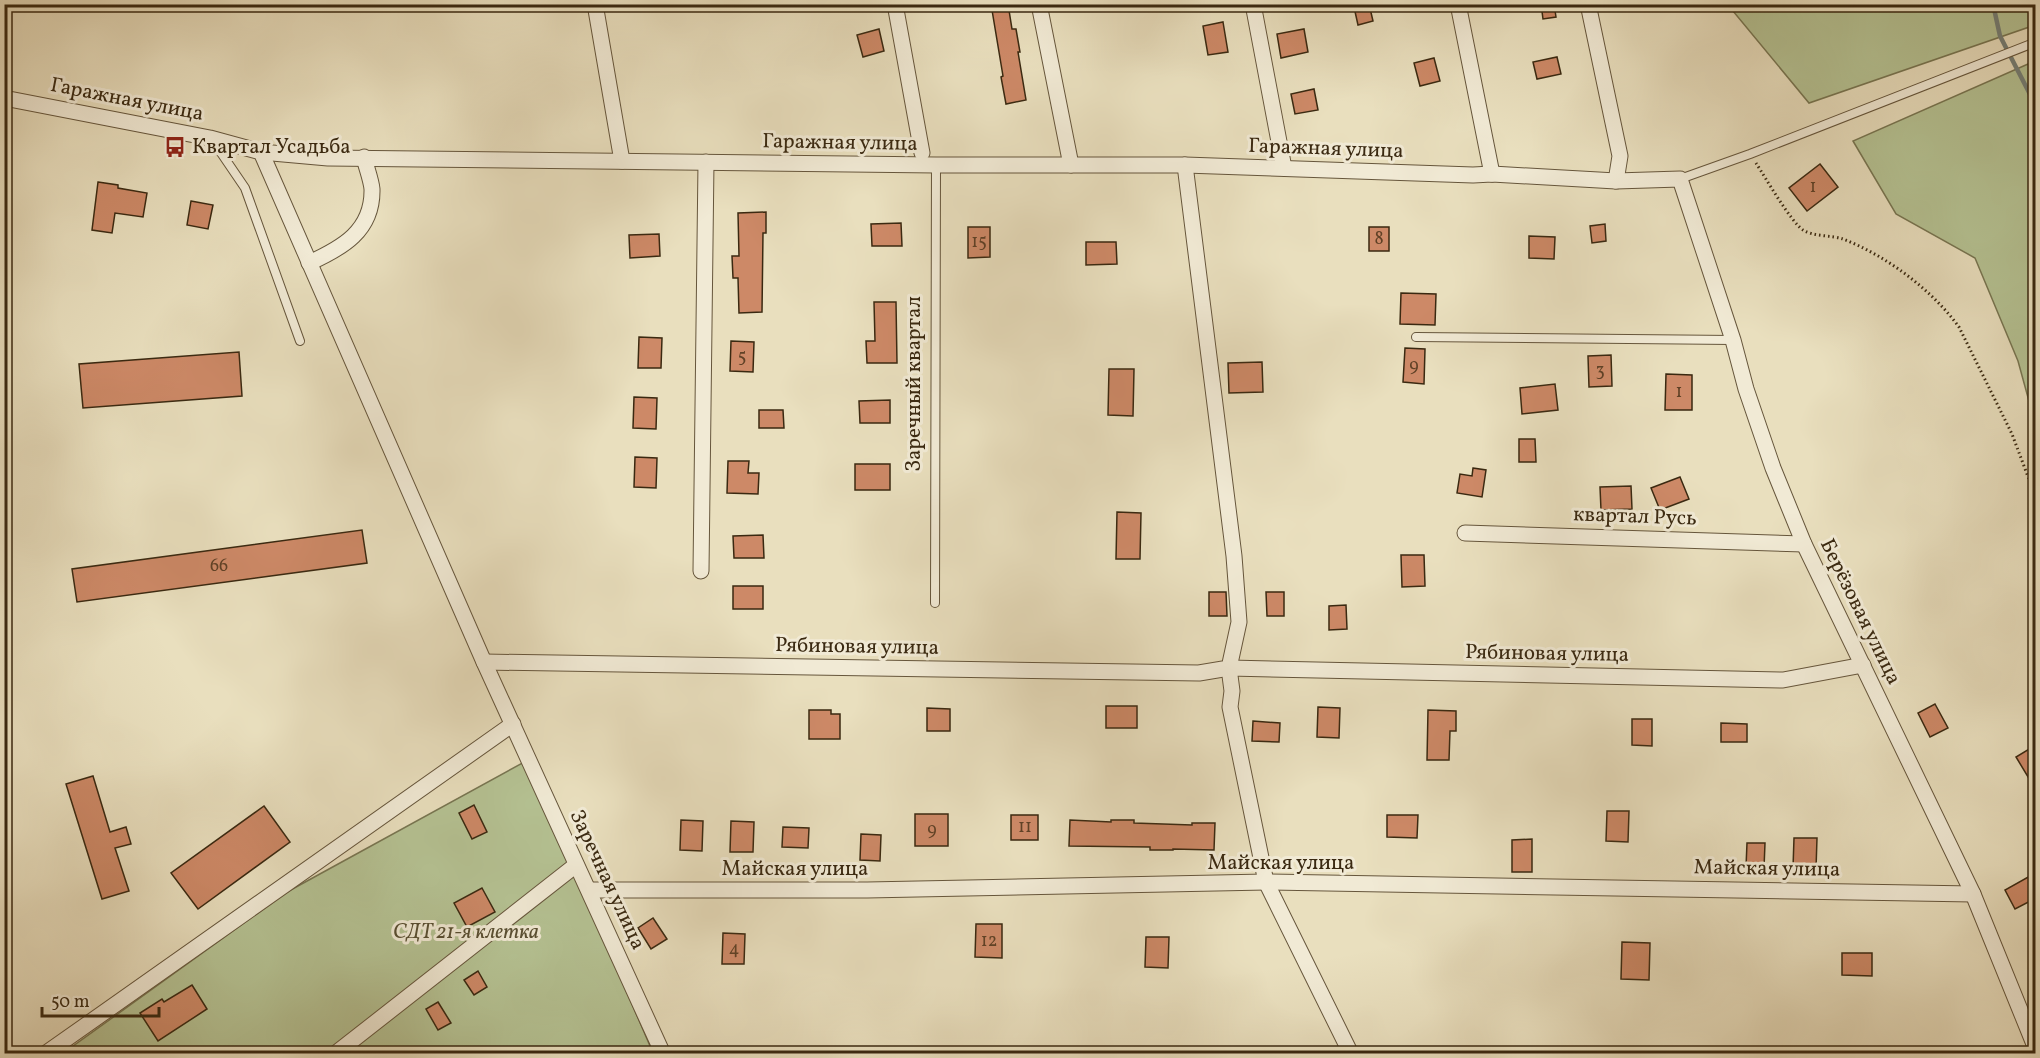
<svg xmlns="http://www.w3.org/2000/svg" width="2040" height="1058" font-family="Vollkorn,serif">
  <rect width="100%" height="100%" fill="#e9dfbe"/>
  <filter id="stains"><feTurbulence type="fractalNoise" baseFrequency=".00333" numOctaves="4"/><feColorMatrix values="0 0 0 0 .2 0 0 0 0 .09 0 0 0 0 .02 0 0 0 .5 -.17"/></filter>
  <radialGradient id="worn" r=".72"><stop offset=".6" stop-color="#630" stop-opacity="0"/><stop offset="1" stop-color="#630" stop-opacity=".3"/></radialGradient>
  <!-- green -->
  <g fill="#b5c293" stroke="#787652" stroke-width="1.5">
    <path d="M1728 5H2035V25L1809 103Z"/>
    <path d="M2035 61V423L2018 361 1975 258 1896 214 1853 141Z"/>
    <path d="M528 760 653 1053 62 1054 287 892Z"/>
  </g>
  <g fill="none" stroke-linecap="round" stroke-linejoin="round">
    <!-- stream -->
    <path stroke="#758078" stroke-width="4.5" d="M1993 4 2000 36 2036 106"/>
  </g>
  <!-- building -->
  <g fill="#cd8967" stroke="#3a2911" stroke-width="1.5">
    <path d="M991 4H1008L1012 29H1016L1020 52H1018L1026 100 1006 104 1001 77 1003 76Z"/>
    <path d="M1364 4H1369L1373 21 1358 25 1354 7Z"/>
    <path d="M1541 4H1554L1556 17 1543 19Z"/>
    <path d="M1223 22 1228 52 1208 55 1203 26Z"/>
    <path d="M879 29 884 51 863 57 857 35Z"/>
    <path d="M1304 29 1308 52 1281 58 1277 34Z"/>
    <path d="M1557 57 1561 74 1537 79 1533 62Z"/>
    <path d="M1434 58 1440 81 1420 86 1414 63Z"/>
    <path d="M1314 89 1318 110 1295 114 1291 94Z"/>
    <path d="M1820 164 1838 187 1807 211 1789 188Z"/>
    <path d="M98 182 118 185V188L147 193 143 217 115 213 112 233 92 230Z"/>
    <path d="M191 201 213 205 208 229 187 225Z"/>
    <path d="M766 212V233H763L762 312 739 313 738 278H733L732 256H739L738 213Z"/>
    <path d="M901 223 902 246H872L871 224Z"/>
    <path d="M1605 224 1606 241 1592 243 1590 226Z"/>
    <path d="M968 227H990V257L968 258Z"/>
    <rect x="1369" y="227" width="20" height="24"/>
    <path d="M659 234 660 256 630 258 629 235Z"/>
    <path d="M1529 236 1555 237 1554 259 1529 258Z"/>
    <path d="M1086 242H1116L1117 264 1086 265Z"/>
    <path d="M1401 293 1436 294 1435 325 1400 324Z"/>
    <path d="M874 302H896L897 363H867L866 341H875Z"/>
    <path d="M639 337 662 338 661 368H638Z"/>
    <path d="M731 341 754 342 753 372 730 371Z"/>
    <path d="M1405 348 1425 349 1424 384 1403 382Z"/>
    <path d="M239 352 242 396 83 408 79 364Z"/>
    <path d="M1611 355 1612 386 1589 387 1588 356Z"/>
    <path d="M1262 362 1263 392 1229 393 1228 363Z"/>
    <path d="M1109 369H1134L1133 416 1108 415Z"/>
    <path d="M1666 374 1692 375V410H1665Z"/>
    <path d="M1555 384 1558 410 1522 414 1520 388Z"/>
    <path d="M634 397 657 398 656 429 633 428Z"/>
    <path d="M890 400V423H860L859 401Z"/>
    <path d="M759 410H783L784 428H759Z"/>
    <path d="M1519 439H1535L1536 462H1519Z"/>
    <path d="M635 457 657 458 656 488 634 487Z"/>
    <path d="M728 461H749L748 473H759L758 494 727 493Z"/>
    <rect x="855" y="464" width="35" height="26"/>
    <path d="M1473 468 1486 470 1482 497 1457 493 1460 474 1472 476Z"/>
    <path d="M1680 477 1689 499 1660 510 1651 488Z"/>
    <path d="M1631 486 1632 509 1601 510 1600 487Z"/>
    <path d="M1117 512 1141 513 1140 559H1116Z"/>
    <path d="M362 530 367 563 77 602 72 569Z"/>
    <path d="M763 535 764 558H734L733 536Z"/>
    <path d="M1401 555H1424L1425 586 1402 587Z"/>
    <rect x="733" y="586" width="30" height="23"/>
    <path d="M1209 592H1226L1227 616H1209Z"/>
    <path d="M1266 592H1284V616H1267Z"/>
    <path d="M1346 605 1347 629 1329 630V606Z"/>
    <path d="M1935 704 1948 728 1930 737 1918 713Z"/>
    <rect x="1106" y="706" width="31" height="22"/>
    <path d="M1318 707 1340 708 1339 738 1317 737Z"/>
    <path d="M927 708 950 709V731H927Z"/>
    <path d="M809 710H831V714H840V739H809Z"/>
    <path d="M1428 710 1456 711V731H1450L1449 760H1427Z"/>
    <path d="M1632 719H1652V746L1632 745Z"/>
    <path d="M1253 721 1280 723 1279 742 1252 741Z"/>
    <path d="M1721 723 1747 724V742H1721Z"/>
    <path d="M2036 745V790L2016 757Z"/>
    <path d="M93 776 110 832 126 827 131 844 115 848 129 891 102 899 66 784Z"/>
    <path d="M474 805 487 832 472 839 459 813Z"/>
    <path d="M264 806 290 842 198 909 171 873Z"/>
    <path d="M1607 811H1629L1628 842 1606 841Z"/>
    <rect x="915" y="814" width="33" height="32"/>
    <rect x="1011" y="815" width="27" height="25"/>
    <path d="M1387 815H1418L1417 838 1387 837Z"/>
    <path d="M681 820 703 821 702 851 680 850Z"/>
    <path d="M1070 820 1111 822V820H1134V823L1192 825V823H1215L1214 850 1173 849V850H1150V847L1069 846Z"/>
    <path d="M731 821 754 822 753 852H730Z"/>
    <path d="M783 827 809 828 808 848 782 847Z"/>
    <path d="M861 834 881 835 880 861 860 860Z"/>
    <path d="M1794 838H1817L1816 869 1793 868Z"/>
    <path d="M1532 839V872H1512V840Z"/>
    <path d="M1747 843H1765L1764 868 1746 867Z"/>
    <path d="M2030 876 2036 886V898L2015 909 2005 890Z"/>
    <path d="M482 888 495 912 467 927 454 903Z"/>
    <path d="M653 918 667 939 651 949 638 928Z"/>
    <path d="M976 924H1002V958L975 957Z"/>
    <path d="M723 933 745 934 744 964H722Z"/>
    <path d="M1146 937H1169L1168 968 1145 967Z"/>
    <path d="M1622 942 1650 943 1649 980 1621 979Z"/>
    <path d="M1842 953H1872V976L1842 975Z"/>
    <path d="M478 971 487 987 474 995 464 980Z"/>
    <path d="M192 985 207 1009 158 1041 140 1013 162 999 164 1002Z"/>
    <path d="M438 1002 451 1023 438 1030 426 1009Z"/>
  </g>
  <g fill="none" stroke-linecap="round" stroke-linejoin="round">
    <defs>
      <g id="lane">
        <path d="M213 141 245 188 300 341"/>
        <path d="M1680 179 1750 154 2036 42"/>
        <path d="M1416 337 1733 340"/>
        <path d="M935 603 936 165"/>
      </g>
      <g id="street">
        <path d="M595 4 622 161"/>
        <path d="M895 4 922 153"/>
        <path d="M1039 4 1071 165"/>
        <path d="M1253 4 1284 168"/>
        <path d="M1458 4 1492 174"/>
        <path d="M1588 4 1620 156 1616 181"/>
        <path d="M4 98 210 138 261 152 328 158 936 165H1185L1473 175 1492 174 1616 181 1680 179 1733 340 1746 389 1773 468 1804 544 1973 894 2036 1049"/>
        <path d="M261 152 484 662 663 1054"/>
        <path d="M309 263C342 248 373 231 372 189 371 179 366 167 364 157"/>
        <path d="M1465 533 1804 544"/>
        <path d="M701 571 706 162"/>
        <path d="M484 662 1199 673 1229 668 1239 622 1234 556 1185 165"/>
        <path d="M589 890H867L1266 882 1973 894"/>
        <path d="M45 1054 513 724"/>
        <path d="M335 1054 576 865"/>
        <path d="M1351 1054 1266 882 1230 707 1232 691 1229 668 1783 680 1863 665"/>
      </g>
    </defs>
    <!-- lane casing -->
    <use href="#lane" stroke="#66563c" stroke-width="10"/>
    <!-- street casing -->
    <use href="#street" stroke="#66563c" stroke-width="17"/>
    <!-- path -->
    <path stroke="#3a2911" stroke-width="3" stroke-dasharray="1.5 3" stroke-linecap="butt" d="M1756 163C1765 177 1791 222 1803 230 1814 237 1832 235 1843 239 1887 256 1932 290 1959 327L2012 434 2036 498"/>
    <!-- lane -->
    <use href="#lane" stroke="#f1ead5" stroke-width="8"/>
    <!-- street -->
    <use href="#street" stroke="#f1ead5" stroke-width="15"/>
  </g>
  <!-- icons -->
  <defs>
    <symbol id="bus-bare" viewBox="-9 -9 18 18"><path d="M-5-6H5V4H4V6H2V4H-2V6H-4V4H-5ZM-3.5-4V0h7V-4ZM-3.5 1.2v1.5H-2V1.2ZM2 1.2v1.5H3.5V1.2Z" fill="#8f2418" stroke="#f1ead5" stroke-width="2.5" paint-order="stroke"/></symbol>
  </defs>
  <g fill-rule="evenodd">
    <use href="#bus-bare" x="160" y="132" width="30" height="30"/>
  </g>
  <g text-anchor="middle" dominant-baseline="central" stroke-width="6" stroke-linejoin="round" paint-order="stroke">
    <!-- number labels -->
    <g font-size="18" fill="#5f4126">
      <text x="1813" y="187">1</text>
      <text x="1379" y="239">8</text>
      <text x="979" y="242">15</text>
      <text x="742" y="357">5</text>
      <text x="1414" y="366">9</text>
      <text x="1600" y="371">3</text>
      <text x="1679" y="392">1</text>
      <text x="219" y="566">66</text>
      <text x="1025" y="827">11</text>
      <text x="932" y="830">9</text>
      <text x="989" y="941">12</text>
      <text x="734" y="949">4</text>
    </g>
    <!-- street labels -->
    <g font-size="21" fill="#3a2911" stroke="#f1ead5">
      <text transform="translate(127 100) rotate(11)">Гаражная улица</text>
      <text transform="translate(840 143) rotate(1)">Гаражная улица</text>
      <text transform="translate(1326 149) rotate(2)">Гаражная улица</text>
      <text transform="translate(914 384) rotate(-90)">Заречный квартал</text>
      <text transform="translate(1635 517) rotate(2)">квартал Русь</text>
      <text transform="translate(1860 612) rotate(64)">Берёзовая улица</text>
      <text transform="translate(857 647) rotate(1)">Рябиновая улица</text>
      <text transform="translate(1547 654) rotate(1)">Рябиновая улица</text>
      <text x="1281" y="863">Майская улица</text>
      <text x="795" y="869">Майская улица</text>
      <text transform="translate(1767 869) rotate(1)">Майская улица</text>
      <text transform="translate(607 880) rotate(65)">Заречная улица</text>
    </g>
    <!-- poi labels -->
    <g font-size="21" fill="#3a2911" stroke="#f1ead5" text-anchor="start">
      <text x="192" y="147">Квартал Усадьба</text>
    </g>
    <!-- park labels -->
    <g font-size="21" font-style="italic" fill="#594f32" stroke="#f1ead5">
      <text x="466" y="932">СДТ 21-я клетка</text>
    </g>
  </g>
  <!-- margin -->
  <rect width="2040" height="1058" fill="none" stroke="#e9dfbe" stroke-width="24"/>
  <rect x="6" y="6" width="2028" height="1046" fill="none" stroke="#3a2911" stroke-width="3"/>
  <rect x="12" y="12" width="2016" height="1034" fill="none" stroke="#3a2911" stroke-width="1.5"/>
  <!-- scale -->
  <path d="M42 1007v9h117v-9" fill="none" stroke="#3a2911" stroke-width="3"/>
  <text x="51" y="1007" font-size="18" fill="#3a2911" stroke="#f1ead5" stroke-width="4.5" paint-order="stroke">50 m</text>
  <rect width="100%" height="100%" filter="url(#stains)"/>
  <rect width="100%" height="100%" fill="url(#worn)"/>
</svg>
